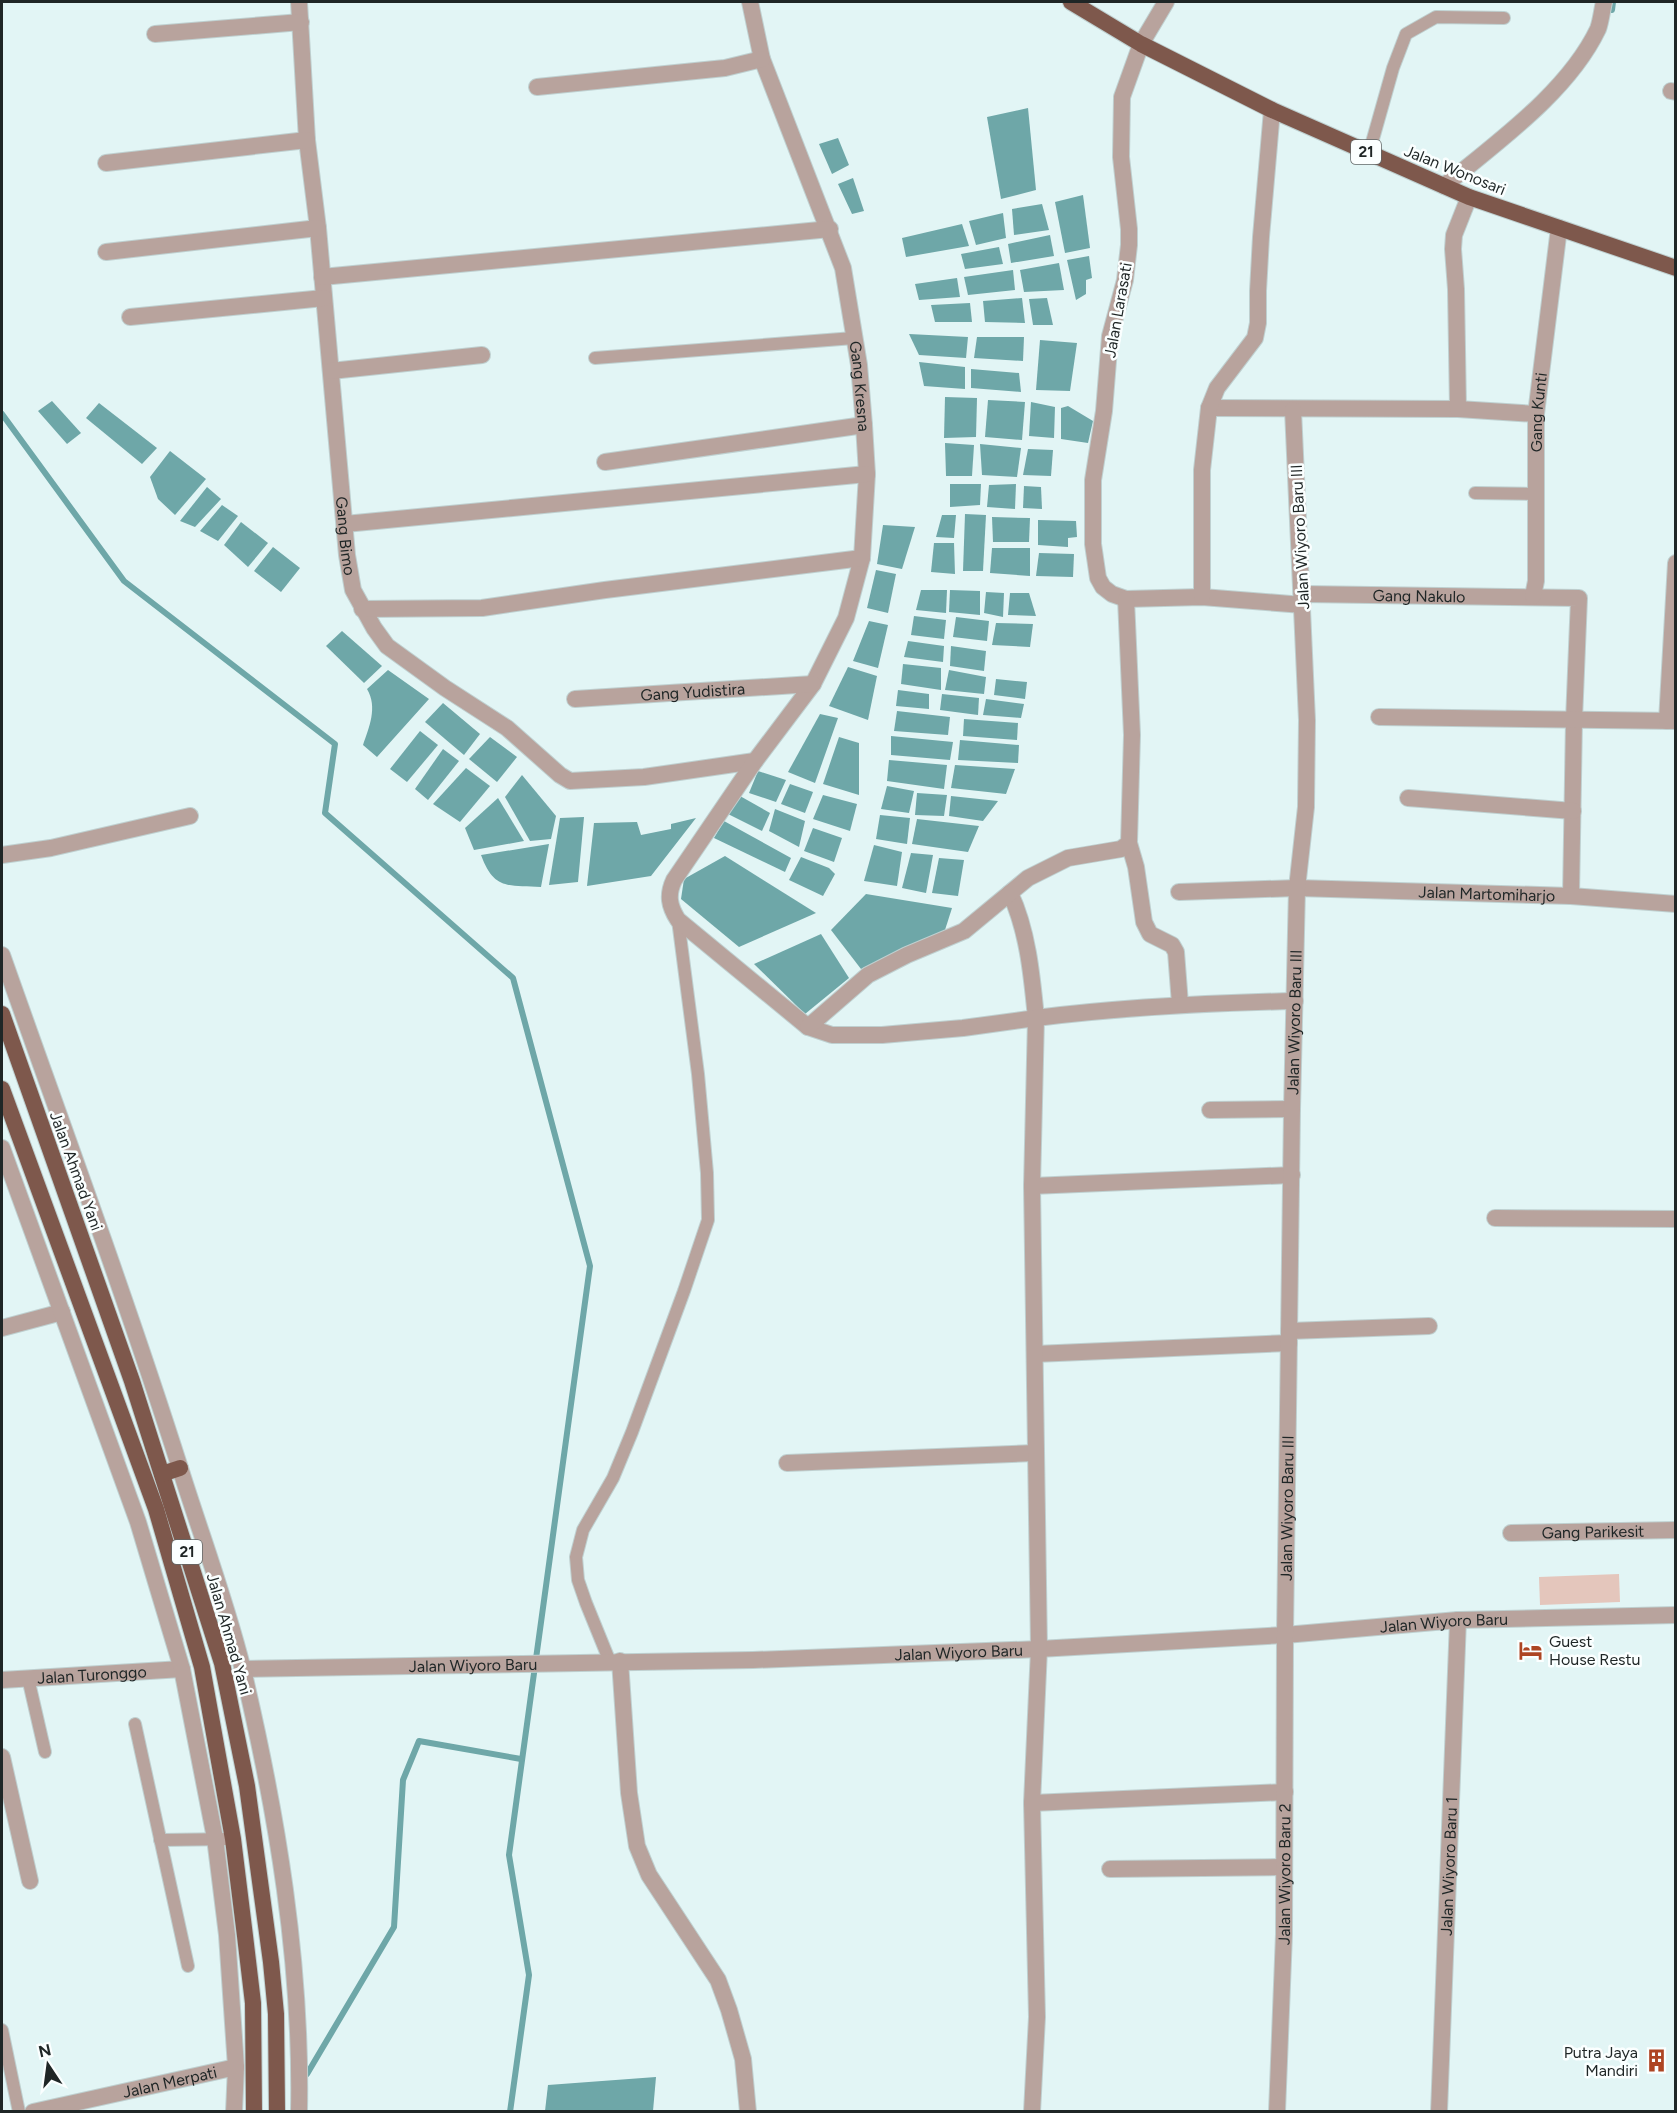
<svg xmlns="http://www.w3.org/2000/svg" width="1677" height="2113" font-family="Figtree,sans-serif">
  <rect width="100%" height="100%" fill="#e2f5f5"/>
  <!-- green -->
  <path fill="#e4c6bc" d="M1619 1574 1620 1602 1540 1605 1539 1577Z"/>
  <!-- water -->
  <g fill="#6ea7a8">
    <path d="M1028 108 1036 190 1001 199 987 117Z"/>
    <path d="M838 138 849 165 832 174 819 144Z"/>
    <path d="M853 178 864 211 852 214 838 184Z"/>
    <path d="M1083 195 1090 248 1065 253 1055 202Z"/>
    <path d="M1042 204 1049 230 1014 235 1012 209Z"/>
    <path d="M1003 213 1006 238 976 245 969 221Z"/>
    <path d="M962 224 969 246 906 257 902 238Z"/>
    <path d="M1050 235 1054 256 1011 263 1008 244Z"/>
    <path d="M999 247 1003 264 965 269 961 254Z"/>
    <path d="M1089 256 1092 278 1086 280V294L1076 300 1067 260Z"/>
    <path d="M1059 263 1064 290 1024 292 1020 270Z"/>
    <path d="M1013 270 1015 290 968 295 964 277Z"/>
    <path d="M957 278 960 297 919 300 915 284Z"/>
    <path d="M1022 298 1025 323 985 322 983 301Z"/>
    <path d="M1047 298 1053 325H1033L1029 299Z"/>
    <path d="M970 303 972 322H935L931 305Z"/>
    <path d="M909 334 968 337 966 358 919 355Z"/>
    <path d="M977 337H1024L1023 361 974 358Z"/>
    <path d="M1040 340 1077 343 1070 391 1036 390Z"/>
    <path d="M919 362 965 367V389L924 386Z"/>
    <path d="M971 369 1019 373 1021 392 971 388Z"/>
    <path d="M945 397 977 398 976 437 944 438Z"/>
    <path d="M988 400 1025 402 1022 440 985 437Z"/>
    <path d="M52 401 81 433 67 444 38 411Z"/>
    <path d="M1031 402 1055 407 1054 438 1029 436Z"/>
    <path d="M99 403 157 448 142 464 86 418Z"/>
    <path d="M1068 406 1093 421 1088 443 1061 439V408Z"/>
    <path d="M945 443 974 445 972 476H946Z"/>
    <path d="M980 444 1021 448 1017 477 982 475Z"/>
    <path d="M1028 449 1053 450 1051 476 1023 475Z"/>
    <path d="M170 451 206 479 175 515 158 499 150 477Z"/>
    <path d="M950 484H981L980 505 950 507Z"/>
    <path d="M1016 484 1015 509 987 507 989 485Z"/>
    <path d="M1024 486 1041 487 1042 509 1023 508Z"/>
    <path d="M207 487 221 499 195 527 180 521Z"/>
    <path d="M222 505 238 516 218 541 200 531Z"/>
    <path d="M965 514 986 515 983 571H963Z"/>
    <path d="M942 515H956L954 538 936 537Z"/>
    <path d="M992 517 1030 518 1029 542H993Z"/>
    <path d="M1038 520 1076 521 1077 537 1068 538V547L1038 545Z"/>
    <path d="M241 522 268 543 248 567 224 545Z"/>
    <path d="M883 525 915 527 902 569 877 564Z"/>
    <path d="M934 543H954L955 574 931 572Z"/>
    <path d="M273 547 300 568 281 592 254 571Z"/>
    <path d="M992 548H1030V576L990 573Z"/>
    <path d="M1039 553 1074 554 1073 577 1036 576Z"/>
    <path d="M876 570 896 574 888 613 867 608Z"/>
    <path d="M921 590H947L946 613 916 610Z"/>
    <path d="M950 590 980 591V615L949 612Z"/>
    <path d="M986 592 1004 593 1003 617 984 613Z"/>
    <path d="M1010 593H1029L1036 616 1008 615Z"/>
    <path d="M914 616 946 620 944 639 911 635Z"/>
    <path d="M956 617 989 621 987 641 953 637Z"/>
    <path d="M869 621 888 625 878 668 853 661Z"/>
    <path d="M996 623 1033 624 1030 647 992 645Z"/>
    <path d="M342 631 382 666 364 683 326 646Z"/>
    <path d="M908 641 944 646 943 662 904 657Z"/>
    <path d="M951 646 986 651 984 671 950 666Z"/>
    <path d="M903 664 941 668V690L901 684Z"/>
    <path d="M848 667 877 676 868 720 829 706Z"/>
    <path d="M388 670 429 699 377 757 363 745C369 728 378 707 367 689Z"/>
    <path d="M949 670 986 677 984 694 945 690Z"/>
    <path d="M996 679 1027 682 1025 699 994 695Z"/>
    <path d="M898 690 929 694V709L896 706Z"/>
    <path d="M942 694 979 698 978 715 940 710Z"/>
    <path d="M986 699 1024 704 1021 718 983 715Z"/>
    <path d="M443 703 480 734 464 755 425 722Z"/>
    <path d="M897 711 950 717 948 735 894 731Z"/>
    <path d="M820 714 838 718 815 783 788 772Z"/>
    <path d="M964 719 1018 723 1017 740 963 736Z"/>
    <path d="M420 731 438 745 407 782 390 769Z"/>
    <path d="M891 736 953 742 950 760 891 755Z"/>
    <path d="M490 737 517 757 497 782 469 759Z"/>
    <path d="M839 737 859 743V795L823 784Z"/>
    <path d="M960 740 1019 745 1018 763 958 760Z"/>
    <path d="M443 749 459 761 428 800 415 789Z"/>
    <path d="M889 760 947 765 944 789 887 781Z"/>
    <path d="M955 765 1015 769 1006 794 951 788Z"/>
    <path d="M466 768 490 786 460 822 433 804Z"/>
    <path d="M758 771 786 780 776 802 749 793Z"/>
    <path d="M522 775 556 816 551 839 530 841 505 797Z"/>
    <path d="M790 784 813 792 805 813 781 804Z"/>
    <path d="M887 786 914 791 909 813 881 809Z"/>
    <path d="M917 793 947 795 944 816 915 815Z"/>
    <path d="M823 795 857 804 850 831 813 819Z"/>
    <path d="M740 796 770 813 762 831 726 813Z"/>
    <path d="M951 796 998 801 983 821 949 816Z"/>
    <path d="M498 798 524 841 474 850 465 828Z"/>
    <path d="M775 809 805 821 799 847 769 831Z"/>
    <path d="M880 815 910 818 907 844 876 839Z"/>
    <path d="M584 817 578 882 549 885 560 818Z"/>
    <path d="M696 818 651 876 587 886 594 823 637 822 641 835 671 829V824Z"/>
    <path d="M917 819 979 826 968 852 912 844Z"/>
    <path d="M724 821 791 858 785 872 714 838Z"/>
    <path d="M813 828 842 838 834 862 804 851Z"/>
    <path d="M549 844 541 887C507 885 494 890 481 855Z"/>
    <path d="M874 845 902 852 897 886 864 881Z"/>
    <path d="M911 853 933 855 926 893 902 888Z"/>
    <path d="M725 856 816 913 739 947 681 899 684 879Z"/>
    <path d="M801 857 829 868 835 874 823 896 789 880Z"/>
    <path d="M939 858 964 860 958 896 932 893Z"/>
    <path d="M866 894 952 908 945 930 861 969 831 930Z"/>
    <path d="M821 934 849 978 805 1014 754 964Z"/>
    <path d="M656 2077 653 2111H545L548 2085Z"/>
  </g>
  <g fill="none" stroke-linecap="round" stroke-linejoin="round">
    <!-- stream -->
    <g stroke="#6ea7a8" stroke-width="6">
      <path d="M1612 10 1613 2"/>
      <path d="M2 414 124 581 335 744 325 813 513 978 590 1266 509 1855 529 1975 510 2112"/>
      <path d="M307 2074 394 1927 403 1780 419 1741 521 1759"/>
    </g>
    <defs>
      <g id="service">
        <path d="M1369 153 1393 68 1406 34 1436 17 1504 18"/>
        <path d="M595 358 854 338"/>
        <path d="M1475 493 1536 494"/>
        <path d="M610 1662 586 1603 578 1580 576 1557 583 1530 613 1478 632 1432 684 1291 708 1220 707 1173 698 1074 678 920"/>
        <path d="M28 1678 45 1752"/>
        <path d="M135 1724 188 1966"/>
        <path d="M160 1840 233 1839"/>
        <path d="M2 2030 19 2112"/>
      </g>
      <g id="minor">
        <path id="s1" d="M299 2 307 140 318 228 347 555 353 590 374 628 387 646 445 688 507 728 560 775 570 781 644 777 755 761"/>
        <path id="s2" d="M750 2 762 59 843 268 859 365 864 425 867 474 862 558 846 618 813 684 755 761 674 880C667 895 669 906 678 920L808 1027 832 1035H882L963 1028 1036 1018C1032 977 1028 931 1010 893"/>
        <path d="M1166 2 1141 44 1122 97 1121 157 1129 229V245L1125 280 1110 336 1104 411 1093 480V544L1098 578 1103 587 1112 594 1126 599 1202 597 1303 605"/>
        <path d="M155 34 301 22"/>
        <path d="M537 87 725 68 762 59"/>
        <path d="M1671 91 1676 92"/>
        <path d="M106 163 307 140"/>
        <path d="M1444 186C1497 142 1568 92 1598 29 1601 21 1602 10 1604 2"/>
        <path d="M106 252 318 228"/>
        <path d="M322 277 830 229"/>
        <path d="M130 317 324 298"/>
        <path d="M331 371 482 355"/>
        <path d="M1209 408 1458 409 1536 414"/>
        <path d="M1458 409 1456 289 1453 249 1454 235 1469 197"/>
        <path d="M605 462 864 425"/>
        <path d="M345 524 867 474"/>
        <path id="s3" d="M1303 594 1579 598 1574 720 1571 896"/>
        <path id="s4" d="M1533 596 1536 581V414L1559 228"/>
        <path d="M1202 597V470L1209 408 1217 388 1255 338 1258 323V291L1261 237 1272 110"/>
        <path d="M362 609 482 608 605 590 862 558"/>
        <path id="s5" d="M575 699 813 684"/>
        <path d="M1379 717 1676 721"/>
        <path d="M1667 721 1676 563"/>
        <path d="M1408 798 1573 811"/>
        <path d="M1129 843 1136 867 1144 922 1150 934 1172 945 1176 952 1180 1004"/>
        <path d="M2 855 51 848 190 816"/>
        <path id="s6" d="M1179 892 1297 888 1571 896 1676 904"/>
        <path d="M808 1027 868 975 907 955 964 931 1028 878 1068 858 1121 849 1129 843 1132 735 1126 599"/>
        <path d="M1210 1110 1292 1109"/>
        <path d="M1032 1186 1292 1175"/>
        <path d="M1495 1218 1676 1219"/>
        <path d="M2 1328 62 1312"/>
        <path d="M1289 1331 1429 1326"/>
        <path d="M1035 1354 1289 1343"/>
        <path d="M787 1463 1035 1453"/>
        <path id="s7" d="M1511 1533 1676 1530"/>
        <path d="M620 1661 629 1793 637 1846 649 1875 718 1980 729 2010 743 2059 748 2112"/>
        <path id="s8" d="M242 1669 753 1660 1039 1649 1285 1635 1458 1620 1676 1615"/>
        <path id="s9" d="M2 1680 182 1669"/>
        <path d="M2 1757 30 1881"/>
        <path d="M1032 1803 1285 1792"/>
        <path d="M1110 1869 1284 1867"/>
        <path id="s10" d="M33 2112 236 2067"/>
        <path d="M1032 2112 1037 2017 1032 1803 1039 1649 1032 1186 1036 1018C1123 1007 1209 1003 1295 1001"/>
        <path id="s11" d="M1277 2112 1284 1934 1285 1635 1292 1109 1297 888 1306 807 1307 720 1293 410"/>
        <path id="s12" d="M1439 2112 1458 1620"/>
      </g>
      <g id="tertiary">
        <path d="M2 955C62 1125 125 1295 180 1468 201 1535 226 1601 243 1670 277 1814 302 1963 299 2112"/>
        <path d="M2 1148 138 1522 182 1669 215 1838 227 1935 236 2067 234 2112"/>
      </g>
      <g id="trunk">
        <path d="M1071 2 1141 44 1272 110 1469 197 1676 268"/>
        <path d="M2 1014 132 1381 222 1663 247 1786 271 1962 276 2014 277 2112"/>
        <path d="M2 1089 156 1509 202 1667 233 1839 245 1936 253 2003 254 2112"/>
        <path d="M162 1474 180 1468"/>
      </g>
    </defs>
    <!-- service casing -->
    <use href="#service" stroke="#bfd0d0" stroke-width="14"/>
    <!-- minor casing -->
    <use href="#minor" stroke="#bfd0d0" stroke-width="18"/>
    <!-- tertiary casing -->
    <use href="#tertiary" stroke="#bfd0d0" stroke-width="18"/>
    <!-- trunk casing -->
    <use href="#trunk" stroke="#bfd0d0" stroke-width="18"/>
    <!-- service -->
    <use href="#service" stroke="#b8a39d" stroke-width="12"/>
    <!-- minor -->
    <use href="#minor" stroke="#b8a39d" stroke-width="16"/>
    <!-- tertiary -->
    <use href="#tertiary" stroke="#b8a39d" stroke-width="16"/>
    <!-- trunk -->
    <use href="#trunk" stroke="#7e584c" stroke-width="16"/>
  </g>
  <!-- icons -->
  <defs>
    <symbol id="hotel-bare" viewBox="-9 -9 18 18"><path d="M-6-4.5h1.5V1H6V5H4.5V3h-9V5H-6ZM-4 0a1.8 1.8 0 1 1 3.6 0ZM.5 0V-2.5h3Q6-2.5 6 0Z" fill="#ad4523" stroke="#fbffff" stroke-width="2.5" paint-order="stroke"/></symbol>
    <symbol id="building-bare" viewBox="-9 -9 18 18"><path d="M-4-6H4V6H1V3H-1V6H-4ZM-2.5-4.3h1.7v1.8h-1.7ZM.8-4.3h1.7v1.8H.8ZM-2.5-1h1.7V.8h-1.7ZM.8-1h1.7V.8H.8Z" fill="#ad4523" stroke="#fbffff" stroke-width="2.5" paint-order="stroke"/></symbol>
  </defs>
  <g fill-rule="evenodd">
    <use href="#hotel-bare" x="1514" y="1634" width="33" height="33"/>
    <use href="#building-bare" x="1640" y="2044" width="33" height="33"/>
  </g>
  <g text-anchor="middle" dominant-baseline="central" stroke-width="5" stroke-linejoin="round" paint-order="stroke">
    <!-- shield labels -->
    <g fill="#fbffff" stroke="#616767" stroke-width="1.5">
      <rect x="1351" y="140" width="30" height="24" rx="4.5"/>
      <rect x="172" y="1540" width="30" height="24" rx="4.5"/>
    </g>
    <g font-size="15" font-weight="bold" fill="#1f2626">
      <text x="1366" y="152">21</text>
      <text x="187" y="1552">21</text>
    </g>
    <!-- street labels -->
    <g font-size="16" fill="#1f2626" stroke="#fbffff">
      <text transform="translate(1455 170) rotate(22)">Jalan Wonosari</text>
      <text transform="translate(1118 310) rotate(-80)">Jalan Larasati</text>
      <text stroke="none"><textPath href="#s2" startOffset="402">Gang Kresna</textPath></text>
      <text stroke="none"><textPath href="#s4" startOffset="184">Gang Kunti</textPath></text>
      <text stroke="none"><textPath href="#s1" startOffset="536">Gang Bimo</textPath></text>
      <text transform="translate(1300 537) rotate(-93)">Jalan Wiyoro Baru III</text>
      <text stroke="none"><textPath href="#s3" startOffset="116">Gang Nakulo</textPath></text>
      <text stroke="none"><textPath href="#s5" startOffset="118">Gang Yudistira</textPath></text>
      <text stroke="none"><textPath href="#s6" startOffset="308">Jalan Martomiharjo</textPath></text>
      <text stroke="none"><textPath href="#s11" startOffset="1090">Jalan Wiyoro Baru III</textPath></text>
      <text transform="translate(76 1171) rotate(70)">Jalan Ahmad Yani</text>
      <text stroke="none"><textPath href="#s11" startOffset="604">Jalan Wiyoro Baru III</textPath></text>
      <text stroke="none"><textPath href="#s7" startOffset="82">Gang Parikesit</textPath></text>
      <text stroke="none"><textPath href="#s8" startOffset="1203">Jalan Wiyoro Baru</textPath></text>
      <text transform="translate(229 1634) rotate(74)">Jalan Ahmad Yani</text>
      <text stroke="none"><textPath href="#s8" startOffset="717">Jalan Wiyoro Baru</textPath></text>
      <text stroke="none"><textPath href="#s8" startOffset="231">Jalan Wiyoro Baru</textPath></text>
      <text stroke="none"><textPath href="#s9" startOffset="90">Jalan Turonggo</textPath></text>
      <text stroke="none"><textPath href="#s12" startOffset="246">Jalan Wiyoro Baru 1</textPath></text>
      <text stroke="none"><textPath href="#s11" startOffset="238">Jalan Wiyoro Baru 2</textPath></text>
      <text stroke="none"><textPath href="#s10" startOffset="140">Jalan Merpati</textPath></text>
    </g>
    <!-- poi labels -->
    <g font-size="16" fill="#1f2626" stroke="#fbffff" text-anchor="start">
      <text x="1549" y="1641">Guest<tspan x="1549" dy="18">House Restu</tspan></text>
      <text x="1638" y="2052" text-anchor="end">Putra Jaya<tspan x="1638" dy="18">Mandiri</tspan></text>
    </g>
  </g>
  <!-- border -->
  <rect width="1677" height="2113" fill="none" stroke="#1f2626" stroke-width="6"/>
  <!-- north arrow -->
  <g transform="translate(48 2065) rotate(347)" stroke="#fbffff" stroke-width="4.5" paint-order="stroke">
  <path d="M0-4.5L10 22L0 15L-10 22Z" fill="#1f2626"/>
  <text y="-9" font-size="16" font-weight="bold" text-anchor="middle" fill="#1f2626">N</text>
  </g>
</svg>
